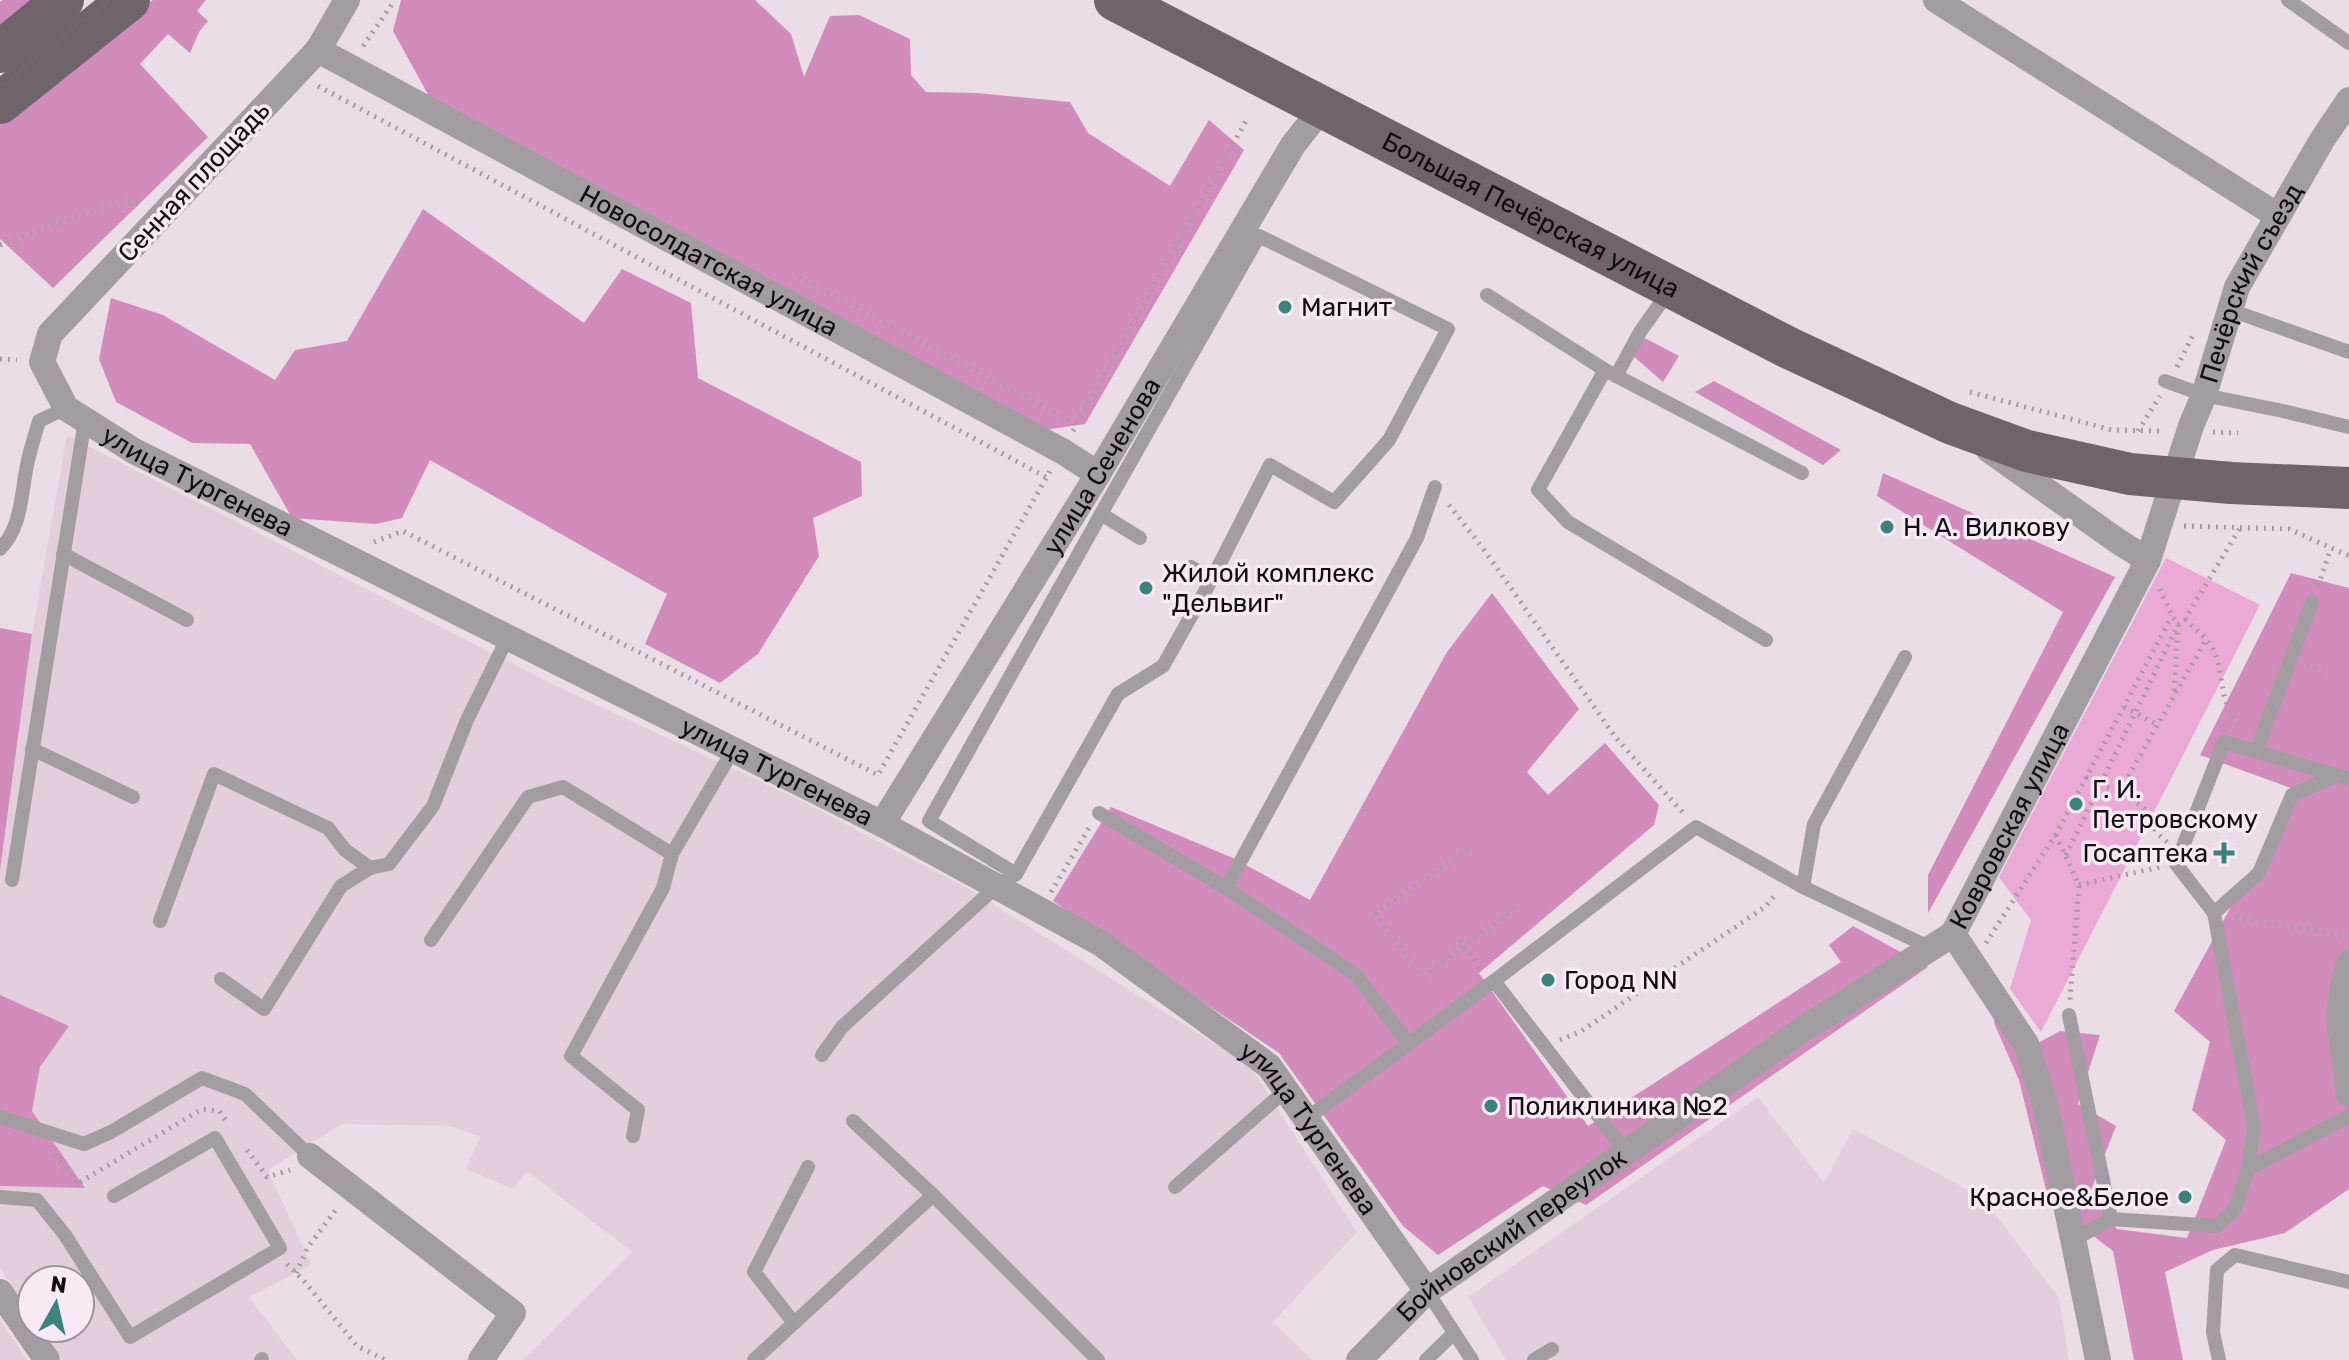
<svg xmlns="http://www.w3.org/2000/svg" width="2349" height="1360" font-family="Rubik,sans-serif">
  <rect width="100%" height="100%" fill="#eadde5"/>
  <!-- built -->
  <g fill="#e3cfdc">
    <path d="M67 435 552 684 800 800 974 892 1250 1066 1357 1232 1273 1322 1312 1360H523L632 1252 527 1171 513 1189 466 1169 480 1137 450 1126 342 1124 268 1170 311 1265 249 1297 297 1360H63L41 1328H80V1280H32V1315L0 1268V1186L84 1187 32 1111 40 1067 69 1026 0 995V870L32 634Z"/>
    <path d="M1758 1097 1824 1183 1853 1129 1982 1197 2059 1298 2069 1360H1506L1468 1297Z"/>
    <path d="M0 1320 27 1360H0Z"/>
  </g>
  <!-- green -->
  <path fill="#eba9d5" d="M2166 558 2260 605 2041 1032 2010 989 2031 920 1999 877Z"/>
  <!-- forest -->
  <g fill="#d28cbb">
    <path d="M3 0H49L0 39V2Z"/>
    <path d="M153 0H206L197 11 208 21 199 32 190 53 168 34 140 64 208 137 53 288 0 239V123L102 37Z"/>
    <path d="M401 0H755L791 34 804 77 830 16 859 15 910 39 911 75 926 92 977 93 1070 102 1088 133 1170 186 1209 120 1244 150 1085 424 1044 430 430 98 393 31Z"/>
    <path d="M423 209 584 323 622 269 691 303 698 378 861 462 862 496 813 518 819 556 758 654 720 683 645 644 667 594 430 460 402 518 376 524 292 518 250 444 192 443 116 402 99 359 111 298 163 315 275 380 295 350 347 341Z"/>
    <path d="M1643 337 1679 356 1663 382 1631 354Z"/>
    <path d="M1714 381 1841 450 1823 465 1695 392Z"/>
    <path d="M1883 473 2115 577 1928 913V875L2063 612 1877 496Z"/>
    <path d="M2291 573 2349 588V1189L2285 1233 2213 1250 2165 1272 2183 1360H2134L2113 1251 2049 1202 2019 1080 1994 1023 2001 994 2038 1043 2060 1031 2100 1035 2078 1104 2116 1126 2090 1193 2117 1229 2187 1238 2226 1140 2192 1110 2210 1042 2174 1011 2240 890 2264 876 2299 791 2200 755Z"/>
    <path d="M1492 593 1579 709 1527 772 1548 795 1605 743 1659 805 1654 825 1479 973 1588 1126 1841 962 1829 945 1853 926 1928 967 1586 1205 1543 1186 1438 1255 1403 1226 1279 1053 1053 901 1111 807 1233 858 1310 900 1447 652Z"/>
    <path d="M0 628 32 634 0 870Z"/>
    <path d="M0 995 69 1026 40 1067 32 1111 85 1188 0 1186Z"/>
  </g>
  <g fill="none" stroke-linecap="round" stroke-linejoin="round">
    <!-- path -->
    <g stroke="#a69ba2" stroke-width="5" stroke-dasharray="2 6" stroke-linecap="butt">
      <path d="M363 46 395 0"/>
      <path d="M318 86 1046 477"/>
      <path d="M0 245 121 201 139 204"/>
      <path d="M799 277 1076 424"/>
      <path d="M0 359 17 360"/>
      <path d="M2177 367 2194 333"/>
      <path d="M1970 392 2112 430 2163 431"/>
      <path d="M1073 431 1246 121"/>
      <path d="M2138 431 2160 396"/>
      <path d="M2213 432 2238 433"/>
      <path d="M1449 505 1482 547 1616 738 1685 815"/>
      <path d="M2184 526 2289 529 2349 556"/>
      <path d="M374 542 403 531 878 775 1050 471"/>
      <path d="M2318 586 2331 548"/>
      <path d="M2160 589 2172 616 2178 625 2174 694"/>
      <path d="M2185 619C2195 630 2207 637 2214 651 2226 678 2217 705 2242 727"/>
      <path d="M2307 666 2325 672"/>
      <path d="M2124 707 2158 725"/>
      <path d="M2086 777 2099 786 2120 791"/>
      <path d="M2056 835 2079 885 2070 1000"/>
      <path d="M2167 842 2157 833 2144 808 2120 791 2207 638"/>
      <path d="M1468 849 1376 913 1422 977 1516 908"/>
      <path d="M2066 855 2178 625 2185 619 2240 528"/>
      <path d="M2079 885 2160 867"/>
      <path d="M1051 892 1089 828"/>
      <path d="M2236 917 2348 936"/>
      <path d="M1460 940 1480 969"/>
      <path d="M1986 943 2056 834 2172 616"/>
      <path d="M1560 1040 1580 1032 1765 907 1776 894"/>
      <path d="M247 1150 267 1177 290 1170"/>
      <path d="M55 1155 77 1184 202 1109 219 1111 227 1122"/>
      <path d="M287 1264 304 1281 357 1346 385 1360"/>
      <path d="M296 1273 308 1247 338 1207"/>
    </g>
    <!-- lane -->
    <g stroke="#a29da0" stroke-width="14">
      <path d="M2288 0 2349 43"/>
      <path d="M1487 295 1605 370 1802 473"/>
      <path d="M2230 310 2349 352"/>
      <path d="M1605 370 1538 490 1568 522 1766 640"/>
      <path d="M1616 376 1640 332 1669 291"/>
      <path d="M2165 381 2204 395 2283 411 2349 427"/>
      <path d="M0 549C22 527 21 494 27 465 30 450 35 435 39 421L66 408"/>
      <path d="M63 554 187 620"/>
      <path d="M1191 567 1212 579"/>
      <path d="M32 749 133 797"/>
      <path d="M2256 751 2312 602"/>
      <path d="M1099 813 1226 888 1417 538 1435 487"/>
      <path d="M1016 874 929 821 1101 514 1140 538"/>
      <path d="M12 880 85 420"/>
      <path d="M1803 887 1814 824 1905 657"/>
      <path d="M1226 888 1356 975 1409 1044"/>
      <path d="M2214 913 2259 873 2292 795 2337 775"/>
      <path d="M160 921 214 774 328 828 345 850 370 868 389 864 433 806 467 720 508 637"/>
      <path d="M431 940 528 797 563 787 672 854"/>
      <path d="M221 979 264 1009 341 886 370 868"/>
      <path d="M2069 1015 2111 1219 2073 1240"/>
      <path d="M822 1055 842 1027 997 886 1016 874 1118 694 1163 666 1212 579 1270 465 1334 502 1389 440 1448 329 1259 236 1101 514"/>
      <path d="M0 1117 84 1144 111 1132 202 1078 245 1094 310 1156"/>
      <path d="M1306 1119 1494 981"/>
      <path d="M853 1121 933 1195"/>
      <path d="M633 1136 638 1110 571 1056 663 888 672 854 733 750"/>
      <path d="M1626 1152 1494 981 1696 827 1803 887 1931 948"/>
      <path d="M2248 1169 2349 1116"/>
      <path d="M1175 1187 1286 1090"/>
      <path d="M0 1197 37 1200 65 1235 130 1337 280 1248 215 1138 114 1196"/>
      <path d="M2111 1219 2217 1226 2235 1209 2248 1169 2254 1127 2214 913 2176 864 2224 742 2349 779"/>
      <path d="M1427 1291 1472 1360"/>
      <path d="M794 1323 754 1272 808 1167"/>
      <path d="M261 1360 262 1359"/>
      <path d="M754 1360 933 1195 1098 1360"/>
      <path d="M1426 1360 1454 1333"/>
      <path d="M1534 1360 1552 1349"/>
      <path d="M2219 1360 2213 1332 2217 1270 2235 1255 2349 1282"/>
    </g>
    <!-- street -->
    <g stroke="#a29da0" stroke-width="26">
      <path id="s1" d="M347 0 318 50 50 334 42 362 66 408 134 451 882 824 1100 943 1269 1066 1427 1291"/>
      <path d="M1936 0 2278 216"/>
      <path id="s2" d="M318 50 1062 451 1098 474"/>
      <path d="M1989 450 2119 542 2148 560"/>
      <path id="s3" d="M882 824 1098 474 1293 145 1323 107"/>
      <path id="s4" d="M1953 934 2148 560 2191 426 2204 395 2237 287 2322 140 2349 100"/>
      <path d="M1953 934 2026 1044 2045 1103 2098 1360"/>
      <path d="M2349 963 2343 986 2339 1017 2349 1094"/>
      <path d="M310 1156 513 1313 481 1360"/>
      <path d="M0 1292 47 1360"/>
      <path id="s5" d="M1359 1360 1427 1291 1802 1030 1953 934"/>
    </g>
    <!-- primary -->
    <g stroke="#6e646a" stroke-width="42">
      <path id="s6" d="M1115 0 1789 348 1950 423 2027 451 2130 474 2231 483 2349 488"/>
      <path d="M0 52 63 0"/>
      <path d="M0 103 129 0"/>
    </g>
    <!-- tram -->
    <path stroke="#70696e" stroke-width="2" d="M0 87 109 0"/>
  </g>
  <!-- markers -->
  <g fill="#3b837d" stroke="#f8eaf3" stroke-width="3">
    <circle cx="1285" cy="307" r="8"/>
    <circle cx="1887" cy="527" r="8"/>
    <circle cx="1146" cy="588" r="8"/>
    <circle cx="2076" cy="804" r="8"/>
    <path d="M2220 841h8v8h8v8h-8v8h-8v-8h-8v-8h8z"/>
    <circle cx="1548" cy="980" r="8"/>
    <circle cx="1491" cy="1106" r="8"/>
    <circle cx="2185" cy="1197" r="8"/>
  </g>
  <g text-anchor="middle" dominant-baseline="central" stroke-width="7" stroke-linejoin="round" paint-order="stroke">
    <!-- street labels -->
    <g font-size="26" fill="#110d10" stroke="#f8eaf3">
      <text transform="translate(194 182) rotate(-47)">Сенная площадь</text>
      <text stroke="none"><textPath href="#s6" startOffset="468">Большая Печёрская улица</textPath></text>
      <text stroke="none"><textPath href="#s2" startOffset="444">Новосолдатская улица</textPath></text>
      <text stroke="none"><textPath href="#s4" startOffset="718">Печёрский съезд</textPath></text>
      <text stroke="none"><textPath href="#s3" startOffset="420">улица Сеченова</textPath></text>
      <text stroke="none"><textPath href="#s1" startOffset="680">улица Тургенева</textPath></text>
      <text stroke="none"><textPath href="#s1" startOffset="1328">улица Тургенева</textPath></text>
      <text stroke="none"><textPath href="#s4" startOffset="122">Ковровская улица</textPath></text>
      <text stroke="none"><textPath href="#s1" startOffset="1976">улица Тургенева</textPath></text>
      <text stroke="none"><textPath href="#s5" startOffset="198">Бойновский переулок</textPath></text>
    </g>
    <!-- poi labels -->
    <g font-size="26" fill="#110d10" stroke="#f8eaf3" text-anchor="start">
      <text x="1301" y="307">Магнит</text>
      <text x="1903" y="527">Н. А. Вилкову</text>
      <text x="1162" y="573">Жилой комплекс<tspan x="1162" dy="30">"Дельвиг"</tspan></text>
      <text x="2092" y="789">Г. И.<tspan x="2092" dy="30">Петровскому</tspan></text>
      <text x="2208" y="853" text-anchor="end">Госаптека</text>
      <text x="1564" y="980">Город NN</text>
      <text x="1507" y="1106">Поликлиника №2</text>
      <text x="2169" y="1197" text-anchor="end">Красное&amp;Белое</text>
    </g>
  </g>
  <!-- north arrow -->
  <g transform="translate(56 1304) rotate(8)"><circle r="38" fill="#f8eaf3" stroke="#9c9298" stroke-width="2"/>
  <path d="M0-6L14 30L0 20L-14 30Z" fill="#3b837d"/>
  <text y="-12" font-size="22" font-weight="bold" text-anchor="middle" fill="#110d10">N</text>
  </g>
</svg>
